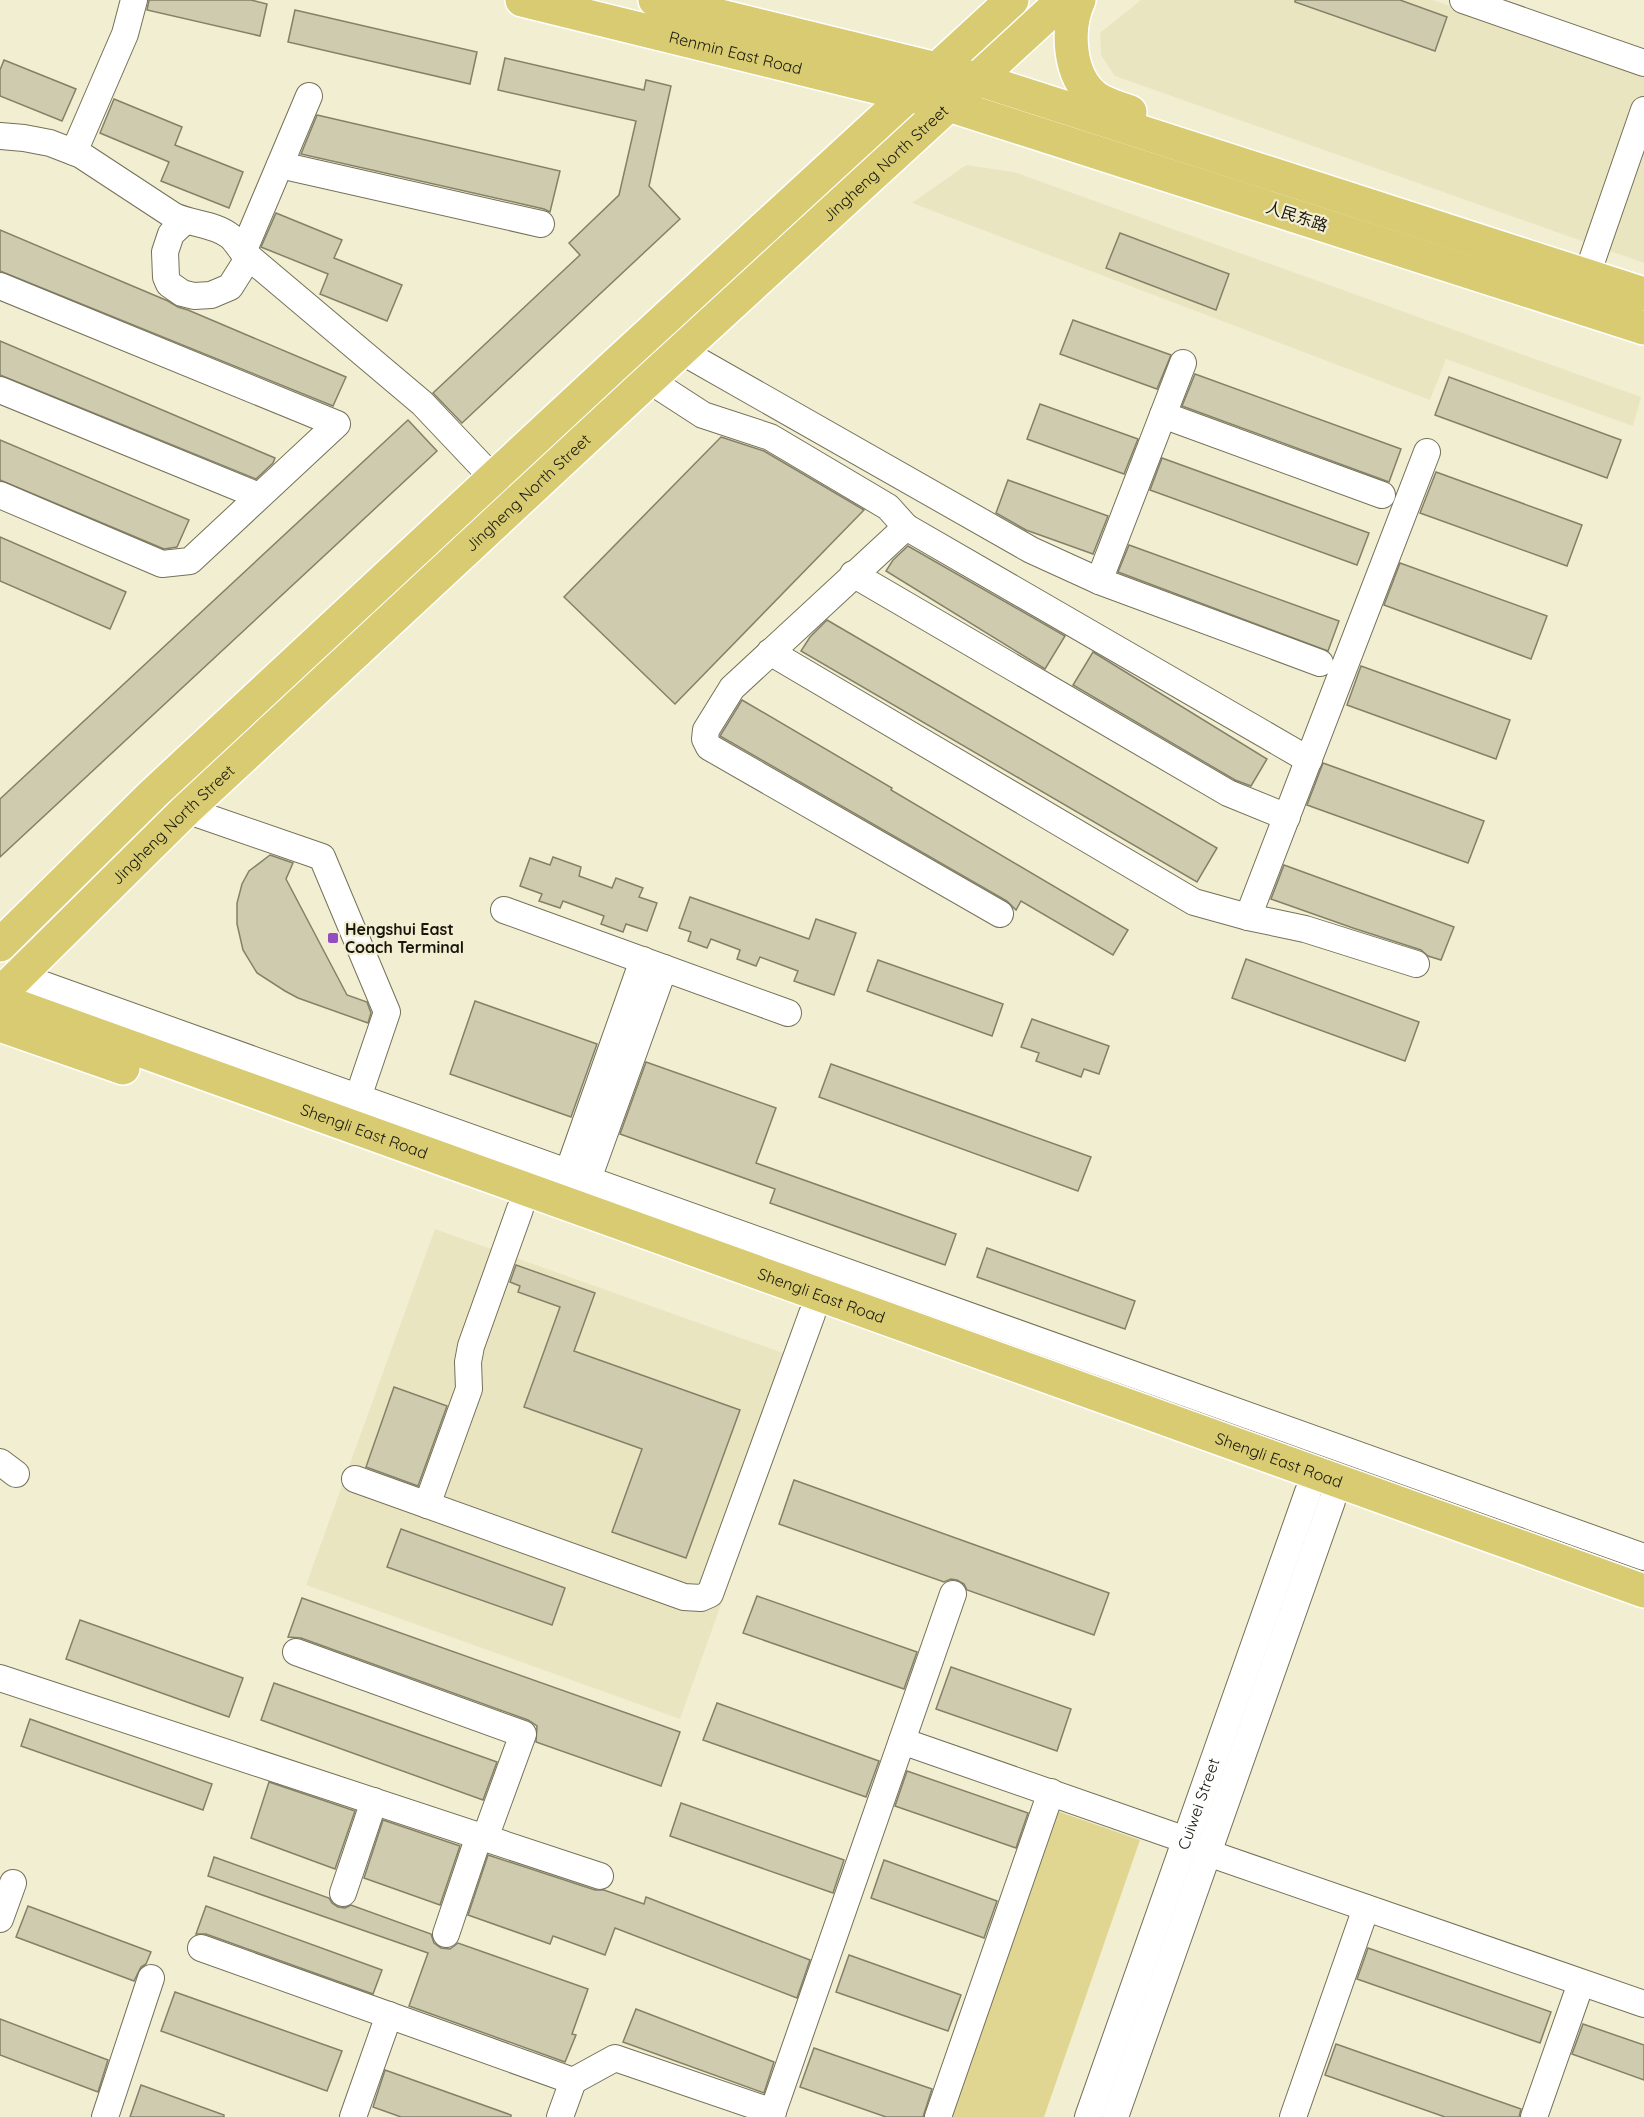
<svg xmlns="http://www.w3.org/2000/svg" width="1644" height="2117" font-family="Quicksand,'Noto Sans SC',sans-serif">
  <rect width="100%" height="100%" fill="#f2eed2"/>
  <!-- built -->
  <g fill="#eae5c1">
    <path d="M1141 0H1433L1644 73V263L1115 76 1101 55 1100 33Z"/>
    <path d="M966 165 1014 172 1641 397 1633 426 1446 359 1430 400 912 203Z"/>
    <path d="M435 1229 808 1362 680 1719 306 1585Z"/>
  </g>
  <!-- green -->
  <path fill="#e1d691" d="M1054 1810 1140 1840 1044 2117H949Z"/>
  <!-- building -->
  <g fill="#cfcbaf" stroke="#858168" stroke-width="1.5">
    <path d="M149 0H251L267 4 260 36 147 10Z"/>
    <path d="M1295 0H1400L1447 17 1435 51 1295 2Z"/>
    <path d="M295 10 477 52 470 84 288 42Z"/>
    <path d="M505 58 644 90 646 80 671 86 649 186 680 219 462 423 433 393 580 255 569 243 619 195 636 121 498 90Z"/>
    <path d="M4 60 76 89 62 121 0 96V70Z"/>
    <path d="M114 99 182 127 175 145 243 172 229 208 161 181 169 162 100 133Z"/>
    <path d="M317 115 560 171 550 212 544 209 301 154Z"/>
    <path d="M276 213 342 240 334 258 402 285 387 321 320 294 328 274 261 247Z"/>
    <path d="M0 230 168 301 178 307 188 310 346 377 333 406 0 271Z"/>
    <path d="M1120 233 1229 274 1216 310 1106 268Z"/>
    <path d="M1073 320 1171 355 1157 389 1060 354Z"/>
    <path d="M0 341 275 458 273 463 256 479 0 375Z"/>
    <path d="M1195 374 1401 449 1389 482 1182 406Z"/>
    <path d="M1449 377 1621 440 1607 478 1435 415Z"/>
    <path d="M1040 404 1138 439 1124 474 1027 439Z"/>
    <path d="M408 420 437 451 0 857V799Z"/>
    <path d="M721 437 764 451 864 510 675 704 564 597Z"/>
    <path d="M0 440 189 520 177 547 164 549 0 480Z"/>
    <path d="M1162 458 1369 533 1357 565 1150 490Z"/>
    <path d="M1436 472 1582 525 1567 566 1420 513Z"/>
    <path d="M1008 480 1108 516 1093 554 1026 530 996 513Z"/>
    <path d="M0 537 126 592 110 629 0 581Z"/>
    <path d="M1129 545 1339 621 1328 651 1118 572Z"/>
    <path d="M908 546 1065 636 1045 669 886 571 893 560Z"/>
    <path d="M1400 563 1547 616 1531 659 1384 605Z"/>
    <path d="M827 620 1217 848 1197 882 801 651 810 637Z"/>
    <path d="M1093 652 1267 759 1251 786 1235 780 1073 685Z"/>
    <path d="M1361 666 1510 720 1496 759 1347 705Z"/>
    <path d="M742 700 892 788 891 790 1128 930 1113 955 1021 901 1016 910 1007 901 720 736Z"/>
    <path d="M1323 763 1484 821 1468 863 1307 805Z"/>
    <path d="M270 855 293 863 286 879 347 995 367 1002 371 1013 368 1023 298 998 285 991 257 973 243 950 237 924V903L242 884 249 871Z"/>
    <path d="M553 857 581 867 579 876 612 888 616 878 643 888 639 897 657 903 647 931 626 924 623 932 601 924 604 916 563 901 560 908 539 901 542 894 520 886 530 858 550 865Z"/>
    <path d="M1284 865 1454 927 1441 960 1428 956 1421 950 1353 928 1271 899Z"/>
    <path d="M690 897 809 939 816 919 856 933 834 995 794 981 798 971 760 957 756 966 737 959 740 950 711 939 707 948 688 941 691 932 679 928Z"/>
    <path d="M1246 959 1419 1022 1405 1061 1232 998Z"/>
    <path d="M878 960 1003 1004 992 1036 867 991Z"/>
    <path d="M475 1001 597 1044 571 1117 450 1074Z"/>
    <path d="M1032 1019 1109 1046 1099 1074 1084 1069 1081 1077 1036 1061 1039 1053 1021 1047Z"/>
    <path d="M646 1062 776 1108 756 1163 956 1234 945 1265 770 1203 775 1189 620 1134Z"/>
    <path d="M831 1064 1091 1157 1078 1191 819 1097Z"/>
    <path d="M987 1248 1135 1301 1125 1329 977 1277Z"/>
    <path d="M516 1265 595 1293 574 1351 740 1410 686 1558 612 1532 642 1449 524 1407 560 1307 518 1292 520 1286 510 1282Z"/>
    <path d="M394 1387 447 1406 418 1486 366 1467Z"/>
    <path d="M794 1480 1109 1593 1094 1635 967 1590 964 1584 957 1580 951 1579 944 1582 779 1524Z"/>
    <path d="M401 1529 565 1588 552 1625 387 1567Z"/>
    <path d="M757 1596 917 1652 904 1689 743 1633Z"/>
    <path d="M302 1598 680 1732 661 1786 536 1742 537 1726 528 1720 301 1638 288 1637Z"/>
    <path d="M80 1620 243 1678 229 1717 66 1659Z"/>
    <path d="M951 1667 1071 1709 1057 1751 936 1709Z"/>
    <path d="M274 1683 497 1762 483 1800 261 1720Z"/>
    <path d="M717 1703 879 1761 866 1797 703 1740Z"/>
    <path d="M30 1719 212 1784 203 1810 21 1746Z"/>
    <path d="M907 1771 1028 1813 1016 1848 895 1806Z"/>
    <path d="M269 1782 355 1811 335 1869 251 1838Z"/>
    <path d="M681 1803 844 1860 833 1893 670 1836Z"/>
    <path d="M383 1820 460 1846 440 1905 364 1878Z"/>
    <path d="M488 1855 595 1890H604L644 1904 646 1897 810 1960 797 1998 615 1928 605 1955 553 1936 550 1944 468 1915Z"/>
    <path d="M214 1857 329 1898 332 1903 338 1907 345 1908 351 1905 431 1934 434 1943 441 1948 450 1949 458 1943 588 1989 572 2034 576 2035 565 2062 409 2006 428 1953 208 1876Z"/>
    <path d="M884 1860 997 1901 984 1938 871 1898Z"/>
    <path d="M28 1906 151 1952 146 1964 141 1967 134 1981 16 1937Z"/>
    <path d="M206 1906 382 1970 373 1994 206 1934H196Z"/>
    <path d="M1368 1948 1551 2012 1540 2043 1357 1979Z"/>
    <path d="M849 1955 961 1995 948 2031 836 1992Z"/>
    <path d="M175 1992 342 2051 327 2091 161 2031Z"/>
    <path d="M636 2009 774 2062 764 2093 623 2042Z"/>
    <path d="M0 2019 108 2060 98 2092 0 2055Z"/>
    <path d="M1583 2024 1644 2045V2080L1572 2054Z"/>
    <path d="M1336 2044 1521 2109 1519 2117H1445L1325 2075Z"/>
    <path d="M814 2048 932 2089 923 2117H886L800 2087Z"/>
    <path d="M385 2070 511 2115V2117H401L373 2107Z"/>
    <path d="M141 2085 224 2115V2117H130Z"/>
  </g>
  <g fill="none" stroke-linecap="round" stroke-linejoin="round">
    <defs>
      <g id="minor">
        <path d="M1463 0 1644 63"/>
        <path d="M0 136 24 138 50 143 81 155 174 216C191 224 215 224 230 236 235 240 239 247 243 252L422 403 493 478"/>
        <path d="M74 152 125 34 134 0"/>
        <path d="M280 165 541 224"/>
        <path d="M185 221 171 234 165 252 166 277 169 284 182 293 194 296 211 295 230 287 249 257"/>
        <path d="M243 252 309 96"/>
        <path d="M1590 266 1644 110"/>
        <path d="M0 286 337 424 190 561 162 564 0 495"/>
        <path d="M681 351 1031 550 1099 581 1320 663"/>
        <path d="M649 380 703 415 770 437 888 507 906 527 1309 760"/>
        <path d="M0 390 259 496"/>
        <path d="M1163 415 1382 495"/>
        <path d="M906 527 732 688 706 730 705 739 709 747 1000 914"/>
        <path d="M853 574 1228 793 1287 817"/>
        <path d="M1099 581 1183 363"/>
        <path d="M770 652 1194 902 1248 917 1305 929 1416 964"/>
        <path d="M186 810 322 857 387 1012 353 1112"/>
        <path d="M504 910 788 1013"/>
        <path d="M1248 917 1427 452"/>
        <path d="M19 976 1644 1557"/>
        <path d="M568 1172 643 960"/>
        <path d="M588 1179 664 968"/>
        <path d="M0 1462 16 1474"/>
        <path d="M355 1479 684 1597 701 1598 710 1594 812 1314"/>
        <path d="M427 1505 469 1389 468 1362 471 1346 520 1209"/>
        <path d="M296 1652 523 1734 485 1838"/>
        <path d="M0 1678 600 1876"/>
        <path d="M902 1741 1186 1840"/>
        <path d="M1208 1853 1644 2004"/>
        <path d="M343 1893 374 1801"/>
        <path d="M0 1919 13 1883"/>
        <path d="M446 1934 479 1836"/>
        <path d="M201 1948 573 2081 560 2117"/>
        <path d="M573 2081 615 2058 773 2112"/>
        <path d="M105 2117 151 1978"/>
        <path d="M353 2117 389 2015"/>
        <path d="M771 2117 953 1594"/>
        <path d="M938 2117 1051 1792"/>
        <path id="s1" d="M1088 2117 1308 1492"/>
        <path d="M1115 2117 1332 1501"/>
        <path d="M1293 2117 1366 1908"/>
        <path d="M1534 2117 1581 1983"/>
      </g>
      <g id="major">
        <path id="s2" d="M522 0 949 105 1644 328"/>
        <path d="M655 0 977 79 1644 294"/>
        <path d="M1079 0C1066 28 1068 76 1095 97 1104 104 1119 108 1130 112"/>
        <path d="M0 945 152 795 616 364 1012 0"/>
        <path id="s3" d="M0 994 186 810 639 389 1063 0"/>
        <path id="s4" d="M0 1000 1644 1591"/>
        <path d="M0 1025 123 1068"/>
      </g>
    </defs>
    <!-- minor casing -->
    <use href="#minor" stroke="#757158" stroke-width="28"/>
    <!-- major casing -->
    <use href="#major" stroke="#fff" stroke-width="36"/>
    <!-- minor -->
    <use href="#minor" stroke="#fff" stroke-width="26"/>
    <!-- major -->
    <use href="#major" stroke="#d8cb71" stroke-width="33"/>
  </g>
  <!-- markers -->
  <rect fill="#944dc0" stroke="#f2eed2" stroke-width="2" x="327" y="932" width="12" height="12" rx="3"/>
  <g text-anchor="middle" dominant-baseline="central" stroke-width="4.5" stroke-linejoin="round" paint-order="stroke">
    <!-- street labels -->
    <g font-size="16" fill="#19170d" stroke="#f2eed2">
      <text stroke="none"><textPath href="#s2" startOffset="220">Renmin East Road</textPath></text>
      <text stroke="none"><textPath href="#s3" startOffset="1214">Jingheng North Street</textPath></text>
      <text transform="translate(1297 216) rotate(18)">人民东路</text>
      <text stroke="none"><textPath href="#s3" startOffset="728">Jingheng North Street</textPath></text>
      <text stroke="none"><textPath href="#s3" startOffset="242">Jingheng North Street</textPath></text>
      <text stroke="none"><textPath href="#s4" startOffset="387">Shengli East Road</textPath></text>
      <text stroke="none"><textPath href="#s4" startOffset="873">Shengli East Road</textPath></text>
      <text stroke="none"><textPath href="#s4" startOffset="1359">Shengli East Road</textPath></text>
      <text stroke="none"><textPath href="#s1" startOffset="332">Cuiwei Street</textPath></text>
    </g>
    <!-- poi labels -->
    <g font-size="16" font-weight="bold" fill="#19170d" stroke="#f2eed2" text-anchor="start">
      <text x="345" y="929">Hengshui East<tspan x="345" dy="18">Coach Terminal</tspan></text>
    </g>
  </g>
</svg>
